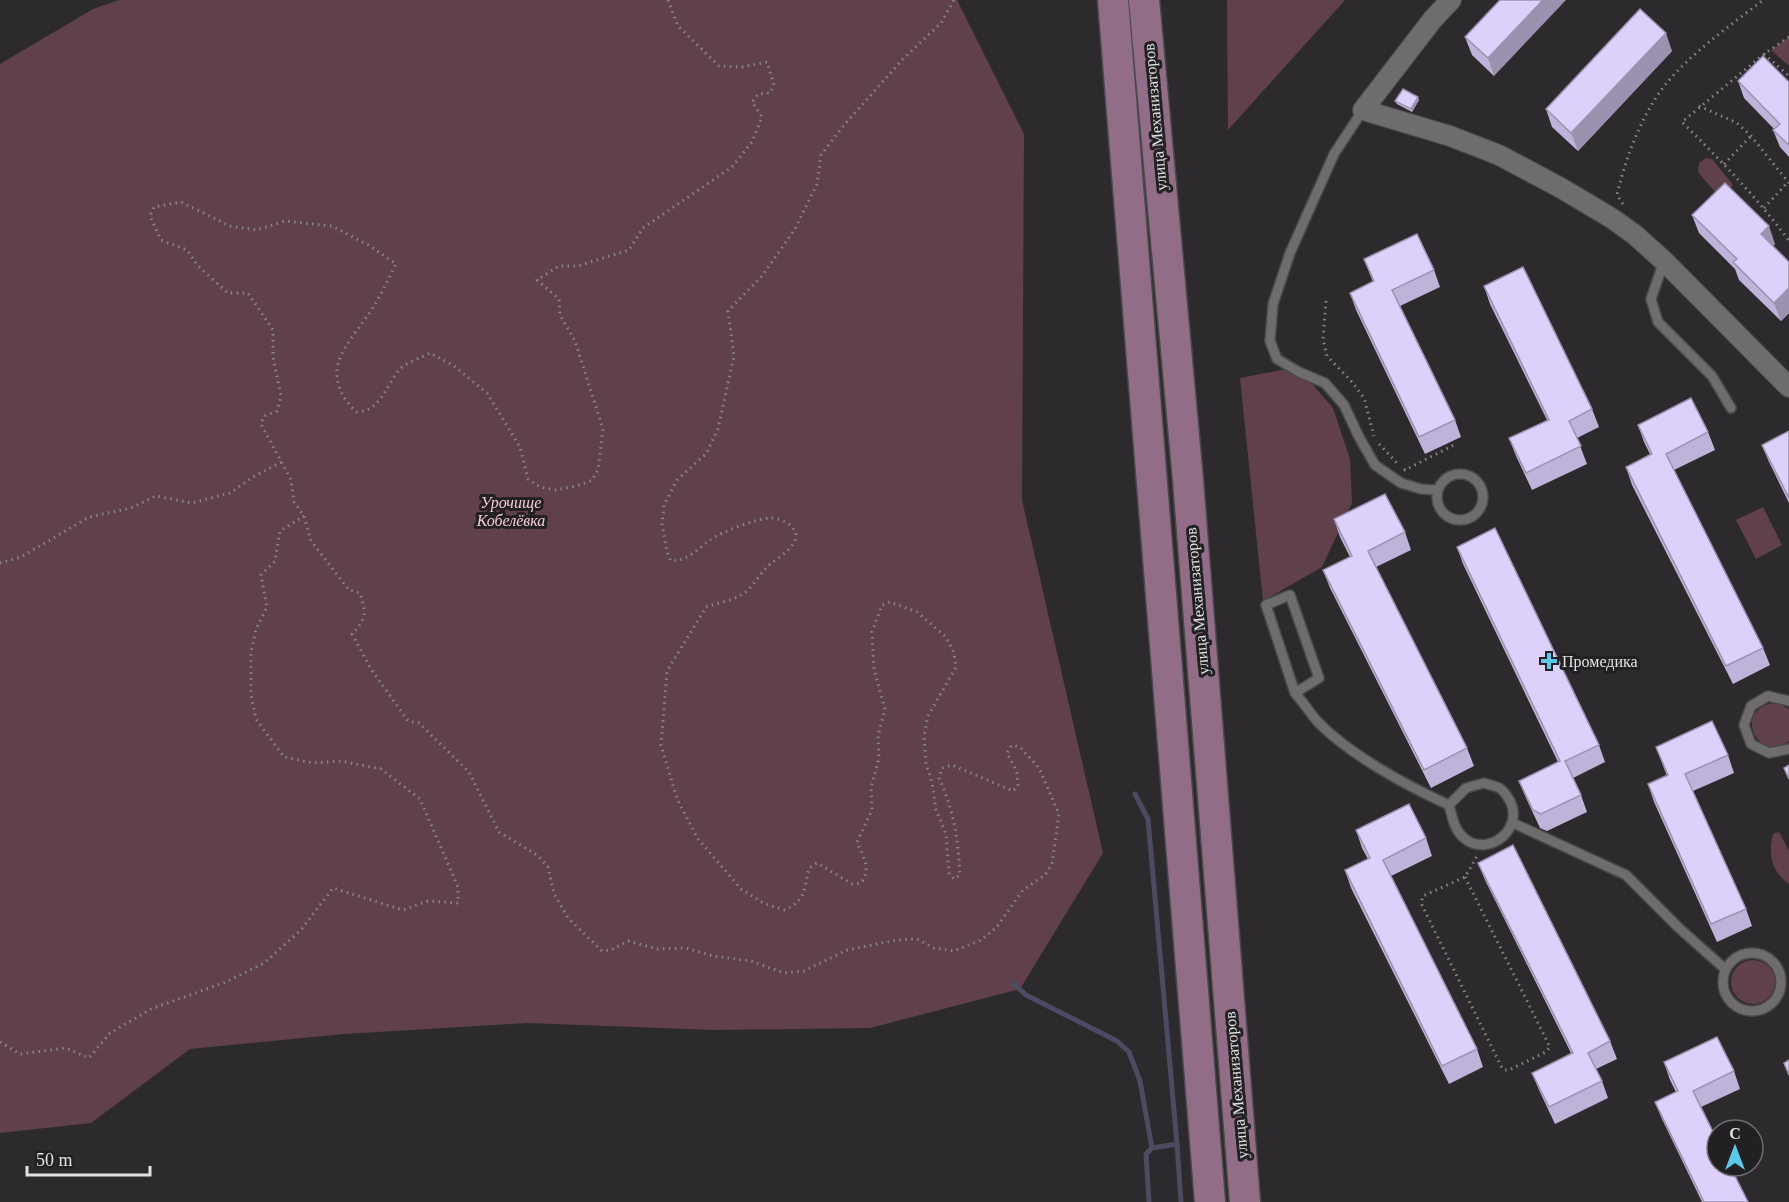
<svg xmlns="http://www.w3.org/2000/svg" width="1789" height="1202" font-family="Georgia,serif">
  <rect width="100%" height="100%" fill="#2c2a2c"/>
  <!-- green -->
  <g fill="#60404b">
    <path d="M119 0H957L1024 134 1022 500 1103 853 1020 989 870 1028 714 1030 527 1023 344 1034 190 1049 91 1123 0 1133V64L93 9Z"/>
    <path d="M1227 0H1345L1228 130Z"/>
    <path d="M1789 37V66L1771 50Z"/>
    <path d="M1706 158 1712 159 1733 185 1720 198 1698 172 1699 163Z"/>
    <path d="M1287 369 1309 380 1333 408 1350 459 1352 503 1322 567 1263 601 1240 378Z"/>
    <path d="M1763 507 1782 545 1756 559 1736 520Z"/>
    <path d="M1772 703 1779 704 1789 709V741C1761 766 1731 712 1772 703Z"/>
    <path d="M1779 832 1789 851V884C1771 871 1768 854 1773 834Z"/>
    <circle cx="1753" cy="982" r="22"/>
  </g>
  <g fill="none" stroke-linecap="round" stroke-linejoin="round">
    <!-- stream -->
    <g stroke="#4c4b61" stroke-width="5">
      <path d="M1135 794 1148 819 1177 1144 1152 1148 1146 1154 1149 1202"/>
      <path d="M1013 983 1026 995 1117 1041 1129 1052 1140 1081 1152 1148"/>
      <path d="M1177 1144 1181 1202"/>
    </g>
    <defs>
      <g id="service">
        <path d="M1363 110 1334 154 1290 253 1273 304 1270 341 1277 359 1299 372 1325 383 1344 405 1359 437 1375 465 1401 483 1421 489 1436 490"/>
        <path d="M1664 261 1651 299 1658 322 1712 376 1731 408"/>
        <circle cx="1460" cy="497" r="23"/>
        <path d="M1295 693 1266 605 1290 595 1319 678 1295 693C1303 702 1310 713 1318 722 1350 755 1407 786 1449 805"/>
        <path d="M1789 701 1768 696 1751 706 1744 725 1751 744 1769 753 1789 749"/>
        <path d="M1484 783C1489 785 1497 786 1501 789 1502 789 1507 796 1507 796 1529 827 1488 859 1464 838 1454 830 1452 816 1449 805L1466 788Z"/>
        <path d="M1513 823 1626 875 1679 928 1725 969"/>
        <circle cx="1752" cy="982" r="29"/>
      </g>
      <path id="minor" d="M1451 0 1433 19 1363 110 1450 136 1499 155 1561 188 1613 219 1635 235 1664 261 1789 387"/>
      <g id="primary">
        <path d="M1113 0 1210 1202"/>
        <path d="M1144 0 1188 480 1245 1202"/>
      </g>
    </defs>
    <!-- service casing -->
    <use href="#service" stroke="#4a484b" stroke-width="12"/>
    <!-- minor casing -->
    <use href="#minor" stroke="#4a484b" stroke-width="22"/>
    <!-- primary casing -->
    <use href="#primary" stroke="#4a484b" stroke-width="33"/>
    <!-- path -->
    <g stroke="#878688" stroke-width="3" stroke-dasharray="1.5 4.5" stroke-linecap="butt">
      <path d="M668 0 678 26 719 66 742 67 767 62 774 85 770 93 758 94 752 102 762 117 752 142 732 167 643 228 629 250 578 266H559L537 280 559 299 560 315 575 341 603 429 598 470 592 480 580 485 556 490 540 487 528 479 520 447 487 393 454 366 430 353C421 358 407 362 400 369 386 385 381 411 357 412 345 402 336 387 337 371 337 351 364 323 374 306 382 292 389 278 396 264L370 246 332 226 285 221 257 230 230 226 181 202 154 207 150 216 161 240 187 250 198 266 228 293H248L273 330V357L281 396 277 411 264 416 261 424 291 480 294 502 304 516 311 541 349 590 360 593C366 613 367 618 352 634L371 669 408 721 419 723 469 772 499 832 537 855 548 867 554 894 568 918 602 951 611 950 628 941 657 949 686 948 713 956 751 961 784 973 804 971 847 950 897 940 917 939 934 948 954 951 981 940 996 928 1023 890 1045 875 1052 864 1059 814 1039 768 1020 747 1012 745 1007 753 1017 772 1018 786 1013 791 952 765 942 768 939 778C954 811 958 838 960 875L954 879 949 873 946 834 936 810 932 782 926 764 924 735 928 716 956 667 954 653 946 637 917 612 890 602 882 605 872 632 874 670 885 709 878 736 879 758 871 788 872 810 857 842C863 857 872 868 861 883L852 884 817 863 809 868C804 889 806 900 785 910L765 904 741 889 698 839 677 799 661 745 667 671 706 607C717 603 731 601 741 595 751 590 758 576 766 568 775 558 807 544 792 527 788 522 777 518 771 518 758 518 721 532 710 540 698 549 687 561 671 561L667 552 662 524 664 505 677 480 706 454 718 429 734 356 728 311 762 276 795 229 817 184 821 155 844 125 902 60 941 23 954 0"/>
      <path d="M1789 37 1764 54 1682 122C1720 160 1757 197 1789 241"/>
      <path d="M1764 54 1789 76"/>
      <path d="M1699 106 1737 123 1751 136 1789 183"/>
      <path d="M1724 164 1751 136"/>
      <path d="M1623 204 1617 195C1626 157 1641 116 1665 85 1692 52 1730 26 1763 0"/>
      <path d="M1764 208 1788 182"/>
      <path d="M1326 301 1323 339 1327 356 1352 382 1364 398 1374 436"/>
      <path d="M1379 444 1397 463"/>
      <path d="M1404 469 1405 470 1454 445"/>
      <path d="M0 563 21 557 89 517 131 508 156 496 192 503 230 493 253 477 281 462"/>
      <path d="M1465 877 1550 1047 1546 1052 1509 1070H1505L1502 1068 1421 903 1423 896 1465 877 1477 856"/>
      <path d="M0 1042 20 1054 66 1048 89 1058 110 1033 151 1009 226 982 264 963 301 930 333 888 403 910 428 901 458 903V887L420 799 381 769 341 761 313 763 284 757 256 719 251 695V653L256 629 267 607 261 575 275 561 280 531 304 516"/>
    </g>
    <!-- service -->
    <use href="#service" stroke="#6e6c6f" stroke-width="9"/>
    <!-- minor -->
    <use href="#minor" stroke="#6e6c6f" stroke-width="20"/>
    <!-- primary -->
    <use href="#primary" stroke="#916d88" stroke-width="30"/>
  </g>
  <!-- wall -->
  <g fill="#beb4d9">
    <path d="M1500 0 1494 76 1472 55 1465 37Z"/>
    <path d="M1672 51 1578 151 1552 127 1546 109Z"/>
    <path d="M1738 81 1789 82V157L1780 147 1773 130 1774 129 1744 98Z"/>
    <path d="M1419 100 1412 112 1397 104 1395 101Z"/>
    <path d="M1692 215 1775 244 1773 246 1789 262V313L1781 321 1739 280 1735 269 1699 233Z"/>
    <path d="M1364 259 1434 270 1440 287 1400 306 1455 420 1461 437 1425 454 1356 310 1350 293 1373 282Z"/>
    <path d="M1484 286 1592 409 1599 427 1577 438 1587 464 1532 490 1516 456 1509 438 1547 420 1490 304Z"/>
    <path d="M1638 425 1708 432 1715 450 1674 470 1763 648 1770 665 1733 684 1632 485 1626 467 1650 454 1644 442Z"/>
    <path d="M1789 431V503L1769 462 1762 445Z"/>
    <path d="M1334 519 1405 532 1411 550 1376 567 1467 748 1474 766 1431 788 1330 588 1323 570 1350 557 1340 537Z"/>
    <path d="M1457 547 1599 745 1605 762 1573 778 1581 795 1587 812 1547 831 1540 828 1526 798 1519 781 1558 762 1463 564Z"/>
    <path d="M1656 747 1728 755 1734 773 1693 791 1746 909 1752 926 1717 942 1654 802 1648 784 1667 776Z"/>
    <path d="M1356 830 1426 838 1432 856 1391 876 1477 1049 1483 1067 1449 1084 1351 888 1345 870 1368 859 1362 848Z"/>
    <path d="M1478 863 1610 1041 1617 1059 1596 1069 1602 1081 1608 1098 1555 1124 1539 1090 1532 1073 1571 1053 1485 880Z"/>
    <path d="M1664 1062 1734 1071 1740 1089 1701 1107 1748 1202H1702L1662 1119 1655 1102 1676 1092 1670 1080Z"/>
  </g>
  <!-- shaded-wall -->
  <g fill="#9b92b0">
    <path d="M1543 0H1566L1494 76 1488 58Z"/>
    <path d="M1666 33 1672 51 1578 151 1571 133Z"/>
    <path d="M1418 97 1419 100 1412 112 1411 109Z"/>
    <path d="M1769 226 1775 244 1767 252 1761 234Z"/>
    <path d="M1789 288V313L1781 321 1774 303Z"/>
  </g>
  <!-- building -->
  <g fill="#ddd1fc" stroke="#9b92b0" stroke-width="1.5">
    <path d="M1500 0H1543L1488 58 1465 37Z"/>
    <path d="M1640 9 1666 33 1571 133 1546 109Z"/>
    <path d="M1763 56 1789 82V145L1773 130 1780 124 1738 81Z"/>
    <path d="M1403 89 1418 97 1411 109 1395 101Z"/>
    <path d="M1725 183 1769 226 1761 234 1789 262V288L1774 303 1733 262 1737 259 1692 215Z"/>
    <path d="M1417 234 1434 270 1392 290 1455 420 1419 437 1350 293 1374 281 1364 259Z"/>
    <path d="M1523 267 1592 409 1569 421 1581 446 1526 473 1509 438 1549 420 1484 286Z"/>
    <path d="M1691 398 1708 432 1666 454 1763 648 1726 666 1626 467 1652 454 1638 425Z"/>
    <path d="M1789 431V498L1762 445Z"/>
    <path d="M1385 494 1405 532 1368 551 1467 748 1424 770 1323 570 1352 556 1334 519Z"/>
    <path d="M1495 528 1599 745 1565 761 1581 795 1541 814 1533 810 1519 781 1560 761 1457 547Z"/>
    <path d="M1712 721 1728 755 1685 774 1746 909 1711 924 1648 784 1668 775 1656 747Z"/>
    <path d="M1789 765V779L1784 768Z"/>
    <path d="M1409 804 1426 838 1383 860 1477 1049 1442 1066 1345 870 1370 858 1356 830Z"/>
    <path d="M1513 845 1610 1041 1588 1053 1602 1081 1549 1107 1532 1073 1573 1053 1478 863Z"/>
    <path d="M1717 1037 1734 1071 1693 1091 1717 1140V1166H1730L1748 1202H1704L1655 1102 1678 1091 1664 1062Z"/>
    <path d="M1789 1060V1075L1784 1063Z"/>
  </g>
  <!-- markers -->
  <path fill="#5dc7e8" stroke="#222023" stroke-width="2" d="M1546 652h6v6h6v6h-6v6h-6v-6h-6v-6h6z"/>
  <g text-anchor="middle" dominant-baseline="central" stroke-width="6" stroke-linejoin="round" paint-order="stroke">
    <!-- street labels -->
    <g font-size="16" fill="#e2e1e3" stroke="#222023">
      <text transform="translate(1155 117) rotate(-95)">улица Механизаторов</text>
      <text transform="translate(1197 601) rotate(-95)">улица Механизаторов</text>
      <text transform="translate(1236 1085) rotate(-95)">улица Механизаторов</text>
    </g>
    <!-- park labels -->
    <g font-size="16" font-style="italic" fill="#f6cad9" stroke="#222023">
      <text x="511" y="502">Урочище<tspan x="511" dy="18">Кобелёвка</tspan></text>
    </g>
    <!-- poi labels -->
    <g font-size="16" fill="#e2e1e3" stroke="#222023" text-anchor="start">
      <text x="1562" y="661">Промедика</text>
    </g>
  </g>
  <!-- north arrow -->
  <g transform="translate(1735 1148)"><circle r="28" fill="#222023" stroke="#6f6d70" stroke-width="1.5"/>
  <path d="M0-4.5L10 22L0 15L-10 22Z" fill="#5dc7e8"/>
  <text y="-9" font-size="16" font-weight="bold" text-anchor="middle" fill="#e2e1e3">С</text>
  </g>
  <!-- scale -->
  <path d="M27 1166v9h123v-9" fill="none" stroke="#e2e1e3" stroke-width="3"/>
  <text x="36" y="1166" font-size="18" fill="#e2e1e3" stroke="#222023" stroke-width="4.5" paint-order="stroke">50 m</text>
</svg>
